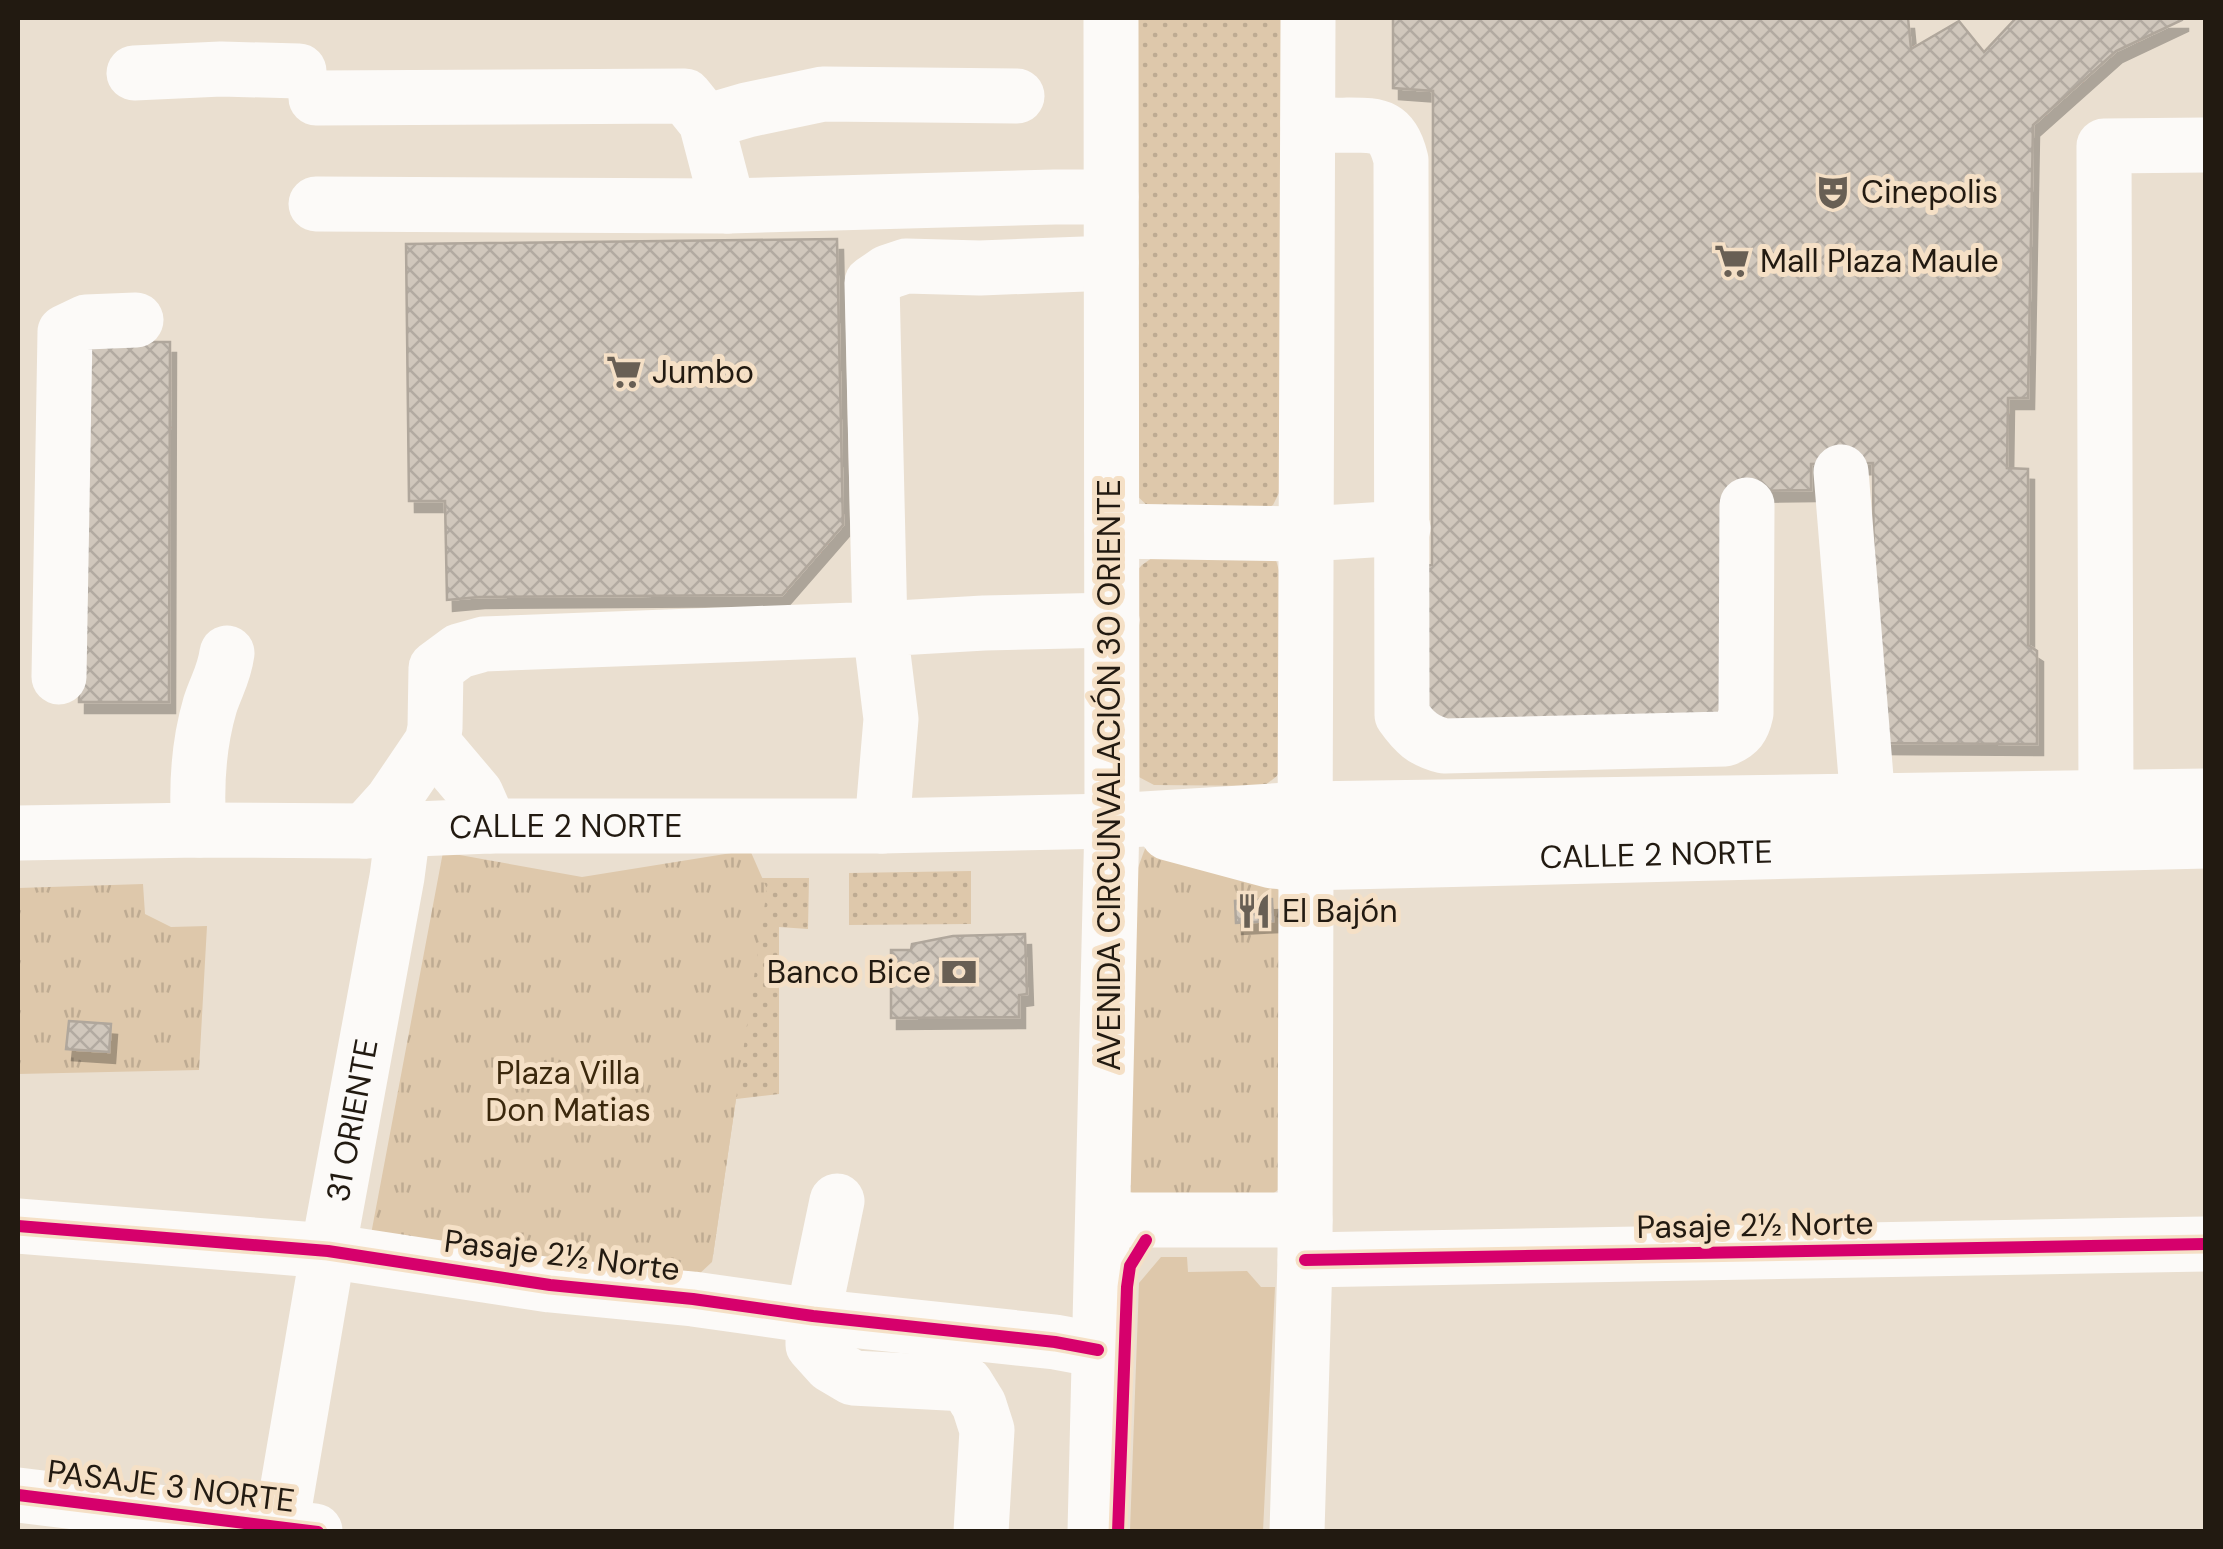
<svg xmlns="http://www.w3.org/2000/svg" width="2223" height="1549" font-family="'DM Sans',sans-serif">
  <defs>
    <pattern id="grass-dots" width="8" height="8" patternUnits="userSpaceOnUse" patternTransform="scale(2.5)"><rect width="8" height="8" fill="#dec8ab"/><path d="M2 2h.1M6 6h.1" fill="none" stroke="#beab92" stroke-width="1.8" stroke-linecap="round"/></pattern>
    <pattern id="park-tufts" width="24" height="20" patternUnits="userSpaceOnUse" patternTransform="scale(2.5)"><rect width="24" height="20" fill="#dec8ab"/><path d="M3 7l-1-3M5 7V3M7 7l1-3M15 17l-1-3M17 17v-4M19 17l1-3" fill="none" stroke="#beab92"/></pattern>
    <pattern id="building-cross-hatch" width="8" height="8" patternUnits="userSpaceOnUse" patternTransform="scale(2.5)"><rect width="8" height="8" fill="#d0c7bc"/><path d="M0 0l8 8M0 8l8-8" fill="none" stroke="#b2aaa1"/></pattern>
    <filter id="shadow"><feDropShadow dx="6" dy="11" stdDeviation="0" flood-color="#0004"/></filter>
  </defs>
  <rect width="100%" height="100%" fill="#eadfd0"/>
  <!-- grass -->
  <g fill="url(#grass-dots)">
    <path d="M1132 18H1287L1284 483 1273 505 1262 511H1153L1133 492Z"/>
    <path d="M1156 555 1276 560 1282 582 1284 761 1277 776 1264 786 1154 785 1137 776 1132 576 1142 565Z"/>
    <path d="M971 871V924L849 925V873Z"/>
    <path d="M747 878H809L808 929 779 927V1094L736 1099 712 1262Z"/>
  </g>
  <!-- park -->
  <g fill="url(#park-tufts)">
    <path d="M1146 846 1197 856 1284 892 1283 1186 1270 1196 1156 1201 1127 1191 1135 876Z"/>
    <path d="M750 850 767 889 712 1262 697 1276 366 1261 443 852 582 877Z"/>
    <path d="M143 884 145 914 171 927 207 926 199 1070 18 1074V888Z"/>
  </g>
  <!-- garden -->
  <path fill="#dec8ab" d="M1161 1257H1187L1188 1272 1247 1271 1261 1287H1275L1263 1531H1130L1139 1283Z"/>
  <!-- building -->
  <g fill="url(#building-cross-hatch)" stroke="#b0a79c" stroke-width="2.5" filter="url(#shadow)">
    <path d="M1393 18H1908L1911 49 1959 21 1984 52 2016 18H2182V20L2116 51 2033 125 2028 398H2008L2007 468 2028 469V645L2037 651V744L1875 743 1873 463 1811 464V490L1730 491 1729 723 1424 725V566L1432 565 1433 91 1393 88Z"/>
    <path d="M837 239 843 525 782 595 479 597 447 600 445 501H409L406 244Z"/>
    <path d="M80 342H170L169 702H79Z"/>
    <path d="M1272 899 1273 921 1236 923 1235 901Z"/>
    <path d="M1025 934 1027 994 1019 995V1017L891 1018V950H911L912 944 953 936Z"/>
    <path d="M69 1021 111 1024 109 1052 66 1049Z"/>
  </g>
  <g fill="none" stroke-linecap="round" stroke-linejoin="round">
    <!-- minor -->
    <g stroke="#fcfaf8" stroke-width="55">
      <path d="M134 73 221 69 299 71"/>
      <path d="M316 98 685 96 706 122 728 206"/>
      <path d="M706 122 747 110 823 94 1017 96"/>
      <path d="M1308 123C1322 125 1335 126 1349 125 1380 125 1393 126 1401 160L1402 715C1414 732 1423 741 1444 746L1725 739C1739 733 1743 727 1746 713L1747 505"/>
      <path d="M316 204 728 206 1055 197H1111"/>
      <path d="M1841 472 1868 802"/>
      <path d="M1307 534 1403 528"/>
      <path d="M59 677 65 332 86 322 136 320"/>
      <path d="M432 742 476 794 490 826"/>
      <path d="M2106 799 2104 146 2206 145"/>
      <path d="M882 826 891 719 880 629 984 623 1112 620"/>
      <path d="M199 830C196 789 198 746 210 705 216 686 224 675 227 653"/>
      <path d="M365 831 392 801 432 742 435 728 436 668 459 651 484 644 880 629 872 283 888 272 906 266 980 268 1111 263"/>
      <path d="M837 1201 813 1316V1345L831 1365 853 1378 966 1384 979 1405 987 1430 981 1532"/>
      <path d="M1104 1220H1305"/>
      <path d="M18 1226 328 1251 550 1285 693 1299 813 1316 1055 1342 1098 1350"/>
      <path d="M1305 1260 2206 1244"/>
      <path d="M18 1495 315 1531"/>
      <path id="s1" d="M280 1532 328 1251 397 877 403 831"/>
      <path d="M1095 1532 1112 821"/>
      <path d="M1297 1532 1305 1260 1306 863"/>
    </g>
    <!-- major -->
    <g stroke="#fcfaf8" stroke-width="55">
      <path d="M1111 18 1112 821"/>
      <path d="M1112 531 1307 534"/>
      <path id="s2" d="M18 833 199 830 365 831 490 826H882L1112 821 1304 809 2206 796"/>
      <path id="s3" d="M1168 833 1272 861 1306 863 2206 841"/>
      <path d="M1305 845 1308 18"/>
    </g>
    <defs>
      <g id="cycleway">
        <path d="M18 1226 328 1251 550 1285 693 1299 813 1316 1055 1342 1098 1350"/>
        <path d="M1305 1260 2206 1244"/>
        <path d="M18 1495 318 1532"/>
        <path d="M1118 1532 1127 1287 1130 1266 1146 1240"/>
      </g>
    </defs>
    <!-- cycleway casing -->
    <use href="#cycleway" stroke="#f5e0c6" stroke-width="19"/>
    <!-- cycleway -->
    <use href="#cycleway" stroke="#d6006c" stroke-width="12"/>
  </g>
  <!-- icons -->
  <defs>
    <symbol id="theatre-bare" viewBox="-9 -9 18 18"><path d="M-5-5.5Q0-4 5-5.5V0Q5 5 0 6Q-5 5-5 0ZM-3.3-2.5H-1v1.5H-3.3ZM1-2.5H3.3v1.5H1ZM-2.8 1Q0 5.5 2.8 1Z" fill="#685f54" stroke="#f5e0c6" stroke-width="2.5" paint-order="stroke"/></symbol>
    <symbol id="supermarket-bare" viewBox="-9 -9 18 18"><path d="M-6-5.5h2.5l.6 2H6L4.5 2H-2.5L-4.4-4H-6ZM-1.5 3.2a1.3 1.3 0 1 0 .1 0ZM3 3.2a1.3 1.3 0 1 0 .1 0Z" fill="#685f54" stroke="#f5e0c6" stroke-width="2.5" paint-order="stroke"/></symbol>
    <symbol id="restaurant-bare" viewBox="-9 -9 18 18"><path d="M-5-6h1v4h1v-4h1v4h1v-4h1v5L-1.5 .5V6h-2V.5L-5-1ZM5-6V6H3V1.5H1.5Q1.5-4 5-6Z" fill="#685f54" stroke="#f5e0c6" stroke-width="2.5" paint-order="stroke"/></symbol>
    <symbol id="bank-bare" viewBox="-9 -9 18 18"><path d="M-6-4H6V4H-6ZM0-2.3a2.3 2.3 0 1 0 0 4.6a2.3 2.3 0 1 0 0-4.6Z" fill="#685f54" stroke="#f5e0c6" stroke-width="2.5" paint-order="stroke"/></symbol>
  </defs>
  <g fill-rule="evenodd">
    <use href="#theatre-bare" x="1808" y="167" width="50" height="50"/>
    <use href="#supermarket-bare" x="1707" y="236" width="50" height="50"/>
    <use href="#supermarket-bare" x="599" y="347" width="50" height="50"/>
    <use href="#restaurant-bare" x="1229" y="886" width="50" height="50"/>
    <use href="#bank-bare" x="934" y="947" width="50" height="50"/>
  </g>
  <g text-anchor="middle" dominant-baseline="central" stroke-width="10" stroke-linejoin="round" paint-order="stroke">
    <!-- poi labels -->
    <g font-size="32" fill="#221a11" stroke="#f5e0c6" text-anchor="start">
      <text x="1861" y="192">Cinepolis</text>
      <text x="1760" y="261">Mall Plaza Maule</text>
      <text x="652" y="372">Jumbo</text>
      <text x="1282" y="911">El Bajón</text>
      <text x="931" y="972" text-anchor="end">Banco Bice</text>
    </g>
    <!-- street labels -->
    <g font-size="32" fill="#221a11" stroke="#f5e0c6">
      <text transform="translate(1109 775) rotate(-90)">AVENIDA CIRCUNVALACIÓN 30 ORIENTE</text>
      <text stroke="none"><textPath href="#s2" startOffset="548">CALLE 2 NORTE</textPath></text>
      <text stroke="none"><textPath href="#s3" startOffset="492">CALLE 2 NORTE</textPath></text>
      <text stroke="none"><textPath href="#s1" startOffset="418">31 ORIENTE</textPath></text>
      <text transform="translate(1755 1225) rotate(-1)">Pasaje 2½ Norte</text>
      <text transform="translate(562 1255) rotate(7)">Pasaje 2½ Norte</text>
      <text transform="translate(171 1486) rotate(7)">PASAJE 3 NORTE</text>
    </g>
    <!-- park labels -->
    <g font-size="32" fill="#3b280d" stroke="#f5e0c6">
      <text x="568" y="1073">Plaza Villa<tspan x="568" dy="37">Don Matias</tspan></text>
    </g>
  </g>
  <!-- border -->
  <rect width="2223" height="1549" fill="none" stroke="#221a11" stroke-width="40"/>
</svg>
